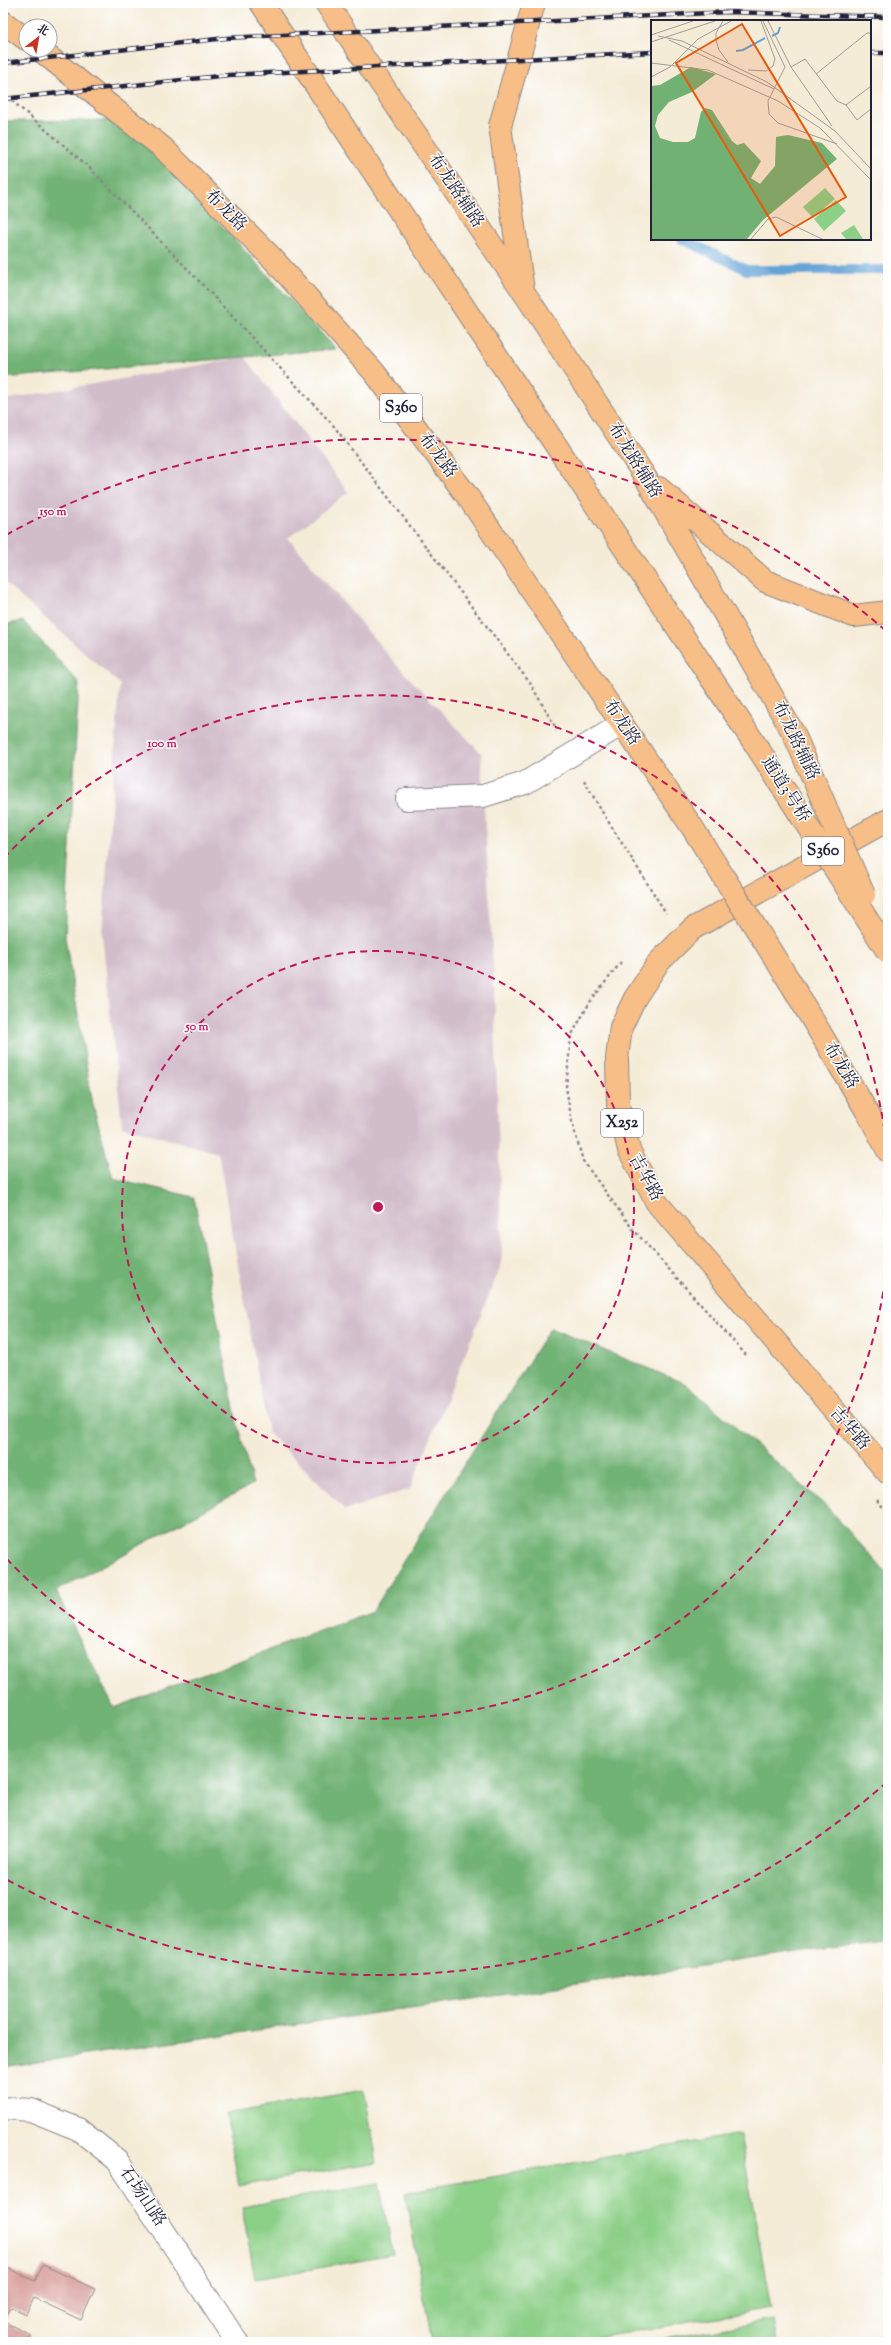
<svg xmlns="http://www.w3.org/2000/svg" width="891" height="2345" font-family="'Sorts Mill Goudy','Noto Serif SC',serif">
  <rect width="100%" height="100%" fill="#fff"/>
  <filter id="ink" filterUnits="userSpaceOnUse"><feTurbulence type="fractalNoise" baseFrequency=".025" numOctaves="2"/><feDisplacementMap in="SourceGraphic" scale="8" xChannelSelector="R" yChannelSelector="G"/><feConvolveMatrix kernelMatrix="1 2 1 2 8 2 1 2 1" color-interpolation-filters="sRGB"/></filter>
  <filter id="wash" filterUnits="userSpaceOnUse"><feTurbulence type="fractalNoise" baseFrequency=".012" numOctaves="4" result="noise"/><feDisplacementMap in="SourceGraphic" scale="16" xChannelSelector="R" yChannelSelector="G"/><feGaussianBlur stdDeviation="0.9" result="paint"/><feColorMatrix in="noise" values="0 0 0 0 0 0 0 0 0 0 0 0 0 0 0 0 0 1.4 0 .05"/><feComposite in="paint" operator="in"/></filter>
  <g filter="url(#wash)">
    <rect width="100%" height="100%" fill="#f5ecd8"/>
    <!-- industrial -->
    <path fill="#d1bdca" d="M245 357 348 492 288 538 394 662 481 753 494 984 502 1263 410 1489 345 1510 268 1432 218 1153 122 1126 102 934 120 684 3 581V400Z"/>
    <!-- green -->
    <g fill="#8ccf87" stroke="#577861">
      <path d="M364 2090 377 2162 239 2186 226 2114Z"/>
      <path d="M740 2134 771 2308 572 2342H432L405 2192Z"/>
      <path d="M379 2183 393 2255 255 2279 242 2207Z"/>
      <path d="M773 2320 777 2342H646Z"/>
    </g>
    <!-- forest -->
    <g fill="#71b274" stroke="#4a6a58">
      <path d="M124 120 336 349 3 378V121Z"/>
      <path d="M23 621 79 683 65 937 93 1105 113 1178 194 1197 236 1419 253 1484 56 1591 114 1708 372 1611 550 1328 686 1384 827 1507 888 1575V1939L3 2067V625Z"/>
    </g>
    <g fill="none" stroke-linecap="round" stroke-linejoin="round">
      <!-- stream -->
      <path stroke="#63a3d6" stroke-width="10" d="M682 239 747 270H888"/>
    </g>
    <g id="blocks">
      <!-- building -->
      <path fill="#d59894" d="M43 2265 95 2289 81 2320 34 2298 26 2314 11 2307 4 2322 31 2335 28 2342H3V2266L35 2281Z"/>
    </g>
  </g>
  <g filter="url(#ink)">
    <use href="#blocks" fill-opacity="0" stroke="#8c878a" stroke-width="1"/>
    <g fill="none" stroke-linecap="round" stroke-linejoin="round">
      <defs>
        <g id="minor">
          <path d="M407 799 483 796 525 783 622 724"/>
          <path d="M3 2108 31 2110 78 2129 117 2160 237 2342"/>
        </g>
        <g id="major">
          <path d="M261 3 759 750"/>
          <path d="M326 3 523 291 644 475 794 734"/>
          <path d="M3 22 26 39"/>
          <path d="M40 50 163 148 274 260 374 372 468 497 692 827"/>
          <path d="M659 488 765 581 854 616 888 612"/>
          <path d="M888 820 692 929 658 963 635 998 621 1027 617 1058 618 1105 629 1150 657 1203 888 1473"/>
          <path d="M790 982 869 1115 888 1151"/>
        </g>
        <path id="highway" d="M523 291 500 126 534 3"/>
      </defs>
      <!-- minor casing -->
      <use href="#minor" stroke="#8c878a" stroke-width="24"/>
      <!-- major casing -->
      <use href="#major" stroke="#8c878a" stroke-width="24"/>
      <!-- highway casing -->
      <use href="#highway" stroke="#8c878a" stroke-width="24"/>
      <!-- path -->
      <g stroke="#8c878a" stroke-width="2.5" stroke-dasharray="3 3" stroke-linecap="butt">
        <path d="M3 93 89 167 202 284 333 425 530 683 557 730"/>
        <path d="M584 780 601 810 666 913"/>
        <path d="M621 962 590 1002 571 1036 566 1087 572 1122 583 1161 632 1228 746 1355"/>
        <path d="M877 1500 888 1513"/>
      </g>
      <!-- minor -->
      <use href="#minor" stroke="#fff" stroke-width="22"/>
      <!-- major -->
      <use href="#major" stroke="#f7be87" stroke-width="22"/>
      <!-- highway -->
      <use href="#highway" stroke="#f7be87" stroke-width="22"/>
      <defs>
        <g id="rail">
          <path d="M870 53H888"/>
          <path d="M3 63 226 38 728 12 888 17"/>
          <path d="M3 99 229 75 652 52"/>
        </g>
      </defs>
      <!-- rail casing -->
      <use href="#rail" stroke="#22223b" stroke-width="4.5"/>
      <!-- rail -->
      <use href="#rail" stroke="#fff" stroke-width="3" stroke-dasharray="9" stroke-linecap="butt"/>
      <defs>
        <g id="major-bridge">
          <path d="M794 734 864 895"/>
          <path d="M759 750 888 952"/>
          <path d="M692 827 790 982"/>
        </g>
      </defs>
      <!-- major-bridge casing -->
      <use href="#major-bridge" stroke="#8c878a" stroke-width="24" stroke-linecap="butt"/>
      <!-- major-bridge -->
      <use href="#major-bridge" stroke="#f7be87" stroke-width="22"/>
    </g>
  </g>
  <!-- distance rings -->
  <g fill="none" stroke="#c2185b" stroke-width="2" stroke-dasharray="7 5">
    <circle cx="378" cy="1207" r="256"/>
    <path d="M888 1256A512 512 0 0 1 4 1556M4 858A512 512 0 0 1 888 1158"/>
    <path d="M887 1782A768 768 0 0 1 6 1879M6 535A768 768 0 0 1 887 632"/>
  </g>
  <g text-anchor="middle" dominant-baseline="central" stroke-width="3" stroke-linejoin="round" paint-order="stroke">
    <!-- shield labels -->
    <g fill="#fff" stroke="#646476" stroke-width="1">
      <rect x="380" y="394" width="42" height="28" rx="3"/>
      <rect x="802" y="837" width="42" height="28" rx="3"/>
      <rect x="601" y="1109" width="42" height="28" rx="3"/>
    </g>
    <g font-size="16" font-weight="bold" fill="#22223b">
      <text x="401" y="408">S360</text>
      <text x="823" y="851">S360</text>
      <text x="622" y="1123">X252</text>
    </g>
    <!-- street labels -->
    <g font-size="17" fill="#22223b" stroke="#fff">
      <text transform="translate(455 191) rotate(56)">布龙路辅路</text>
      <text transform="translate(225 211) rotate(45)">布龙路</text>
      <text transform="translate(437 456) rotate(53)">布龙路</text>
      <text transform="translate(634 461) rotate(58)">布龙路辅路</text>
      <text transform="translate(621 723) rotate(56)">布龙路</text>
      <text transform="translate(795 741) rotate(64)">布龙路辅路</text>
      <text transform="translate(785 790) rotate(57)">通道3号桥</text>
      <text transform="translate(840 1066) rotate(59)">布龙路</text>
      <text transform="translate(645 1178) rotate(61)">吉华路</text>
      <text transform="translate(849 1429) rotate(49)">吉华路</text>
      <text transform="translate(142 2197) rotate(56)">石场山路</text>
    </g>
  </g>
  <!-- overview -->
  <g transform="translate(651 20)">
    <rect width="220" height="220" fill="#f5ecd8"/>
    <path d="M174 168 184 179 162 198 152 187ZM185 180 195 191 173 211 163 199ZM203 205 212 219H195L190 213Z" fill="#8ccf87"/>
    <path d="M40 47 65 54 41 72 18 82 7 95 4 106 9 118 22 122H37L44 118 50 92 54 88 61 90 81 121 86 125 93 123 110 141 100 158 109 164 124 146 125 117 137 115 171 123 186 139 112 200 96 219H0V66L9 65Z" fill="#71b274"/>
    <path fill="none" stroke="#63a3d6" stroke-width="2" d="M121 16 127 13 129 7M85 31 92 30 114 18"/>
    <path fill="none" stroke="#a19b99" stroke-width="1" d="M72 1 65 13V20L68 30 77 42M112 1 134 47 117 81 118 94 127 103 186 124M117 1 140 47 181 106M0 15 42 1M7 16 31 21 116 62 184 111 220 149M18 20 123 69M0 22 64 1M0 43 57 50 127 81 169 108 220 160M140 47 154 39 186 81 195 85 206 100 220 89M97 50 115 51 122 46 124 39 110 1M165 54 216 13H220M0 57 19 47 47 19 80 1M195 85 220 66M100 219 117 199 125 197 171 219"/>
    <path fill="#e8590c" fill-opacity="0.15" stroke="#e8590c" stroke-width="2" d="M91 4 195 177 129 216 25 43Z"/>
    <rect width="220" height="220" fill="none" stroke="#22223b" stroke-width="2"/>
  </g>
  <circle cx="378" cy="1207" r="6" fill="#c2185b" stroke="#fff" stroke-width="2"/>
  <g font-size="12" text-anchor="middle" font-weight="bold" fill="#c2185b" stroke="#fff" stroke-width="3" stroke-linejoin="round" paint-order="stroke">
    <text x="53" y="515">150 m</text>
    <text x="162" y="747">100 m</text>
    <text x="197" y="1030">50 m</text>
  </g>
  <!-- margin -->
  <rect width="891" height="2345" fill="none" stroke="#fff" stroke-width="16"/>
  <!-- north arrow -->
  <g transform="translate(38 38) rotate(31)"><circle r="19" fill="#ffffff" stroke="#a7a7b1"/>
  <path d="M0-3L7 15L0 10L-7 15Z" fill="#c8321e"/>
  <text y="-6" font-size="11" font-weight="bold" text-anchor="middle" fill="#22223b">北</text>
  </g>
</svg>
